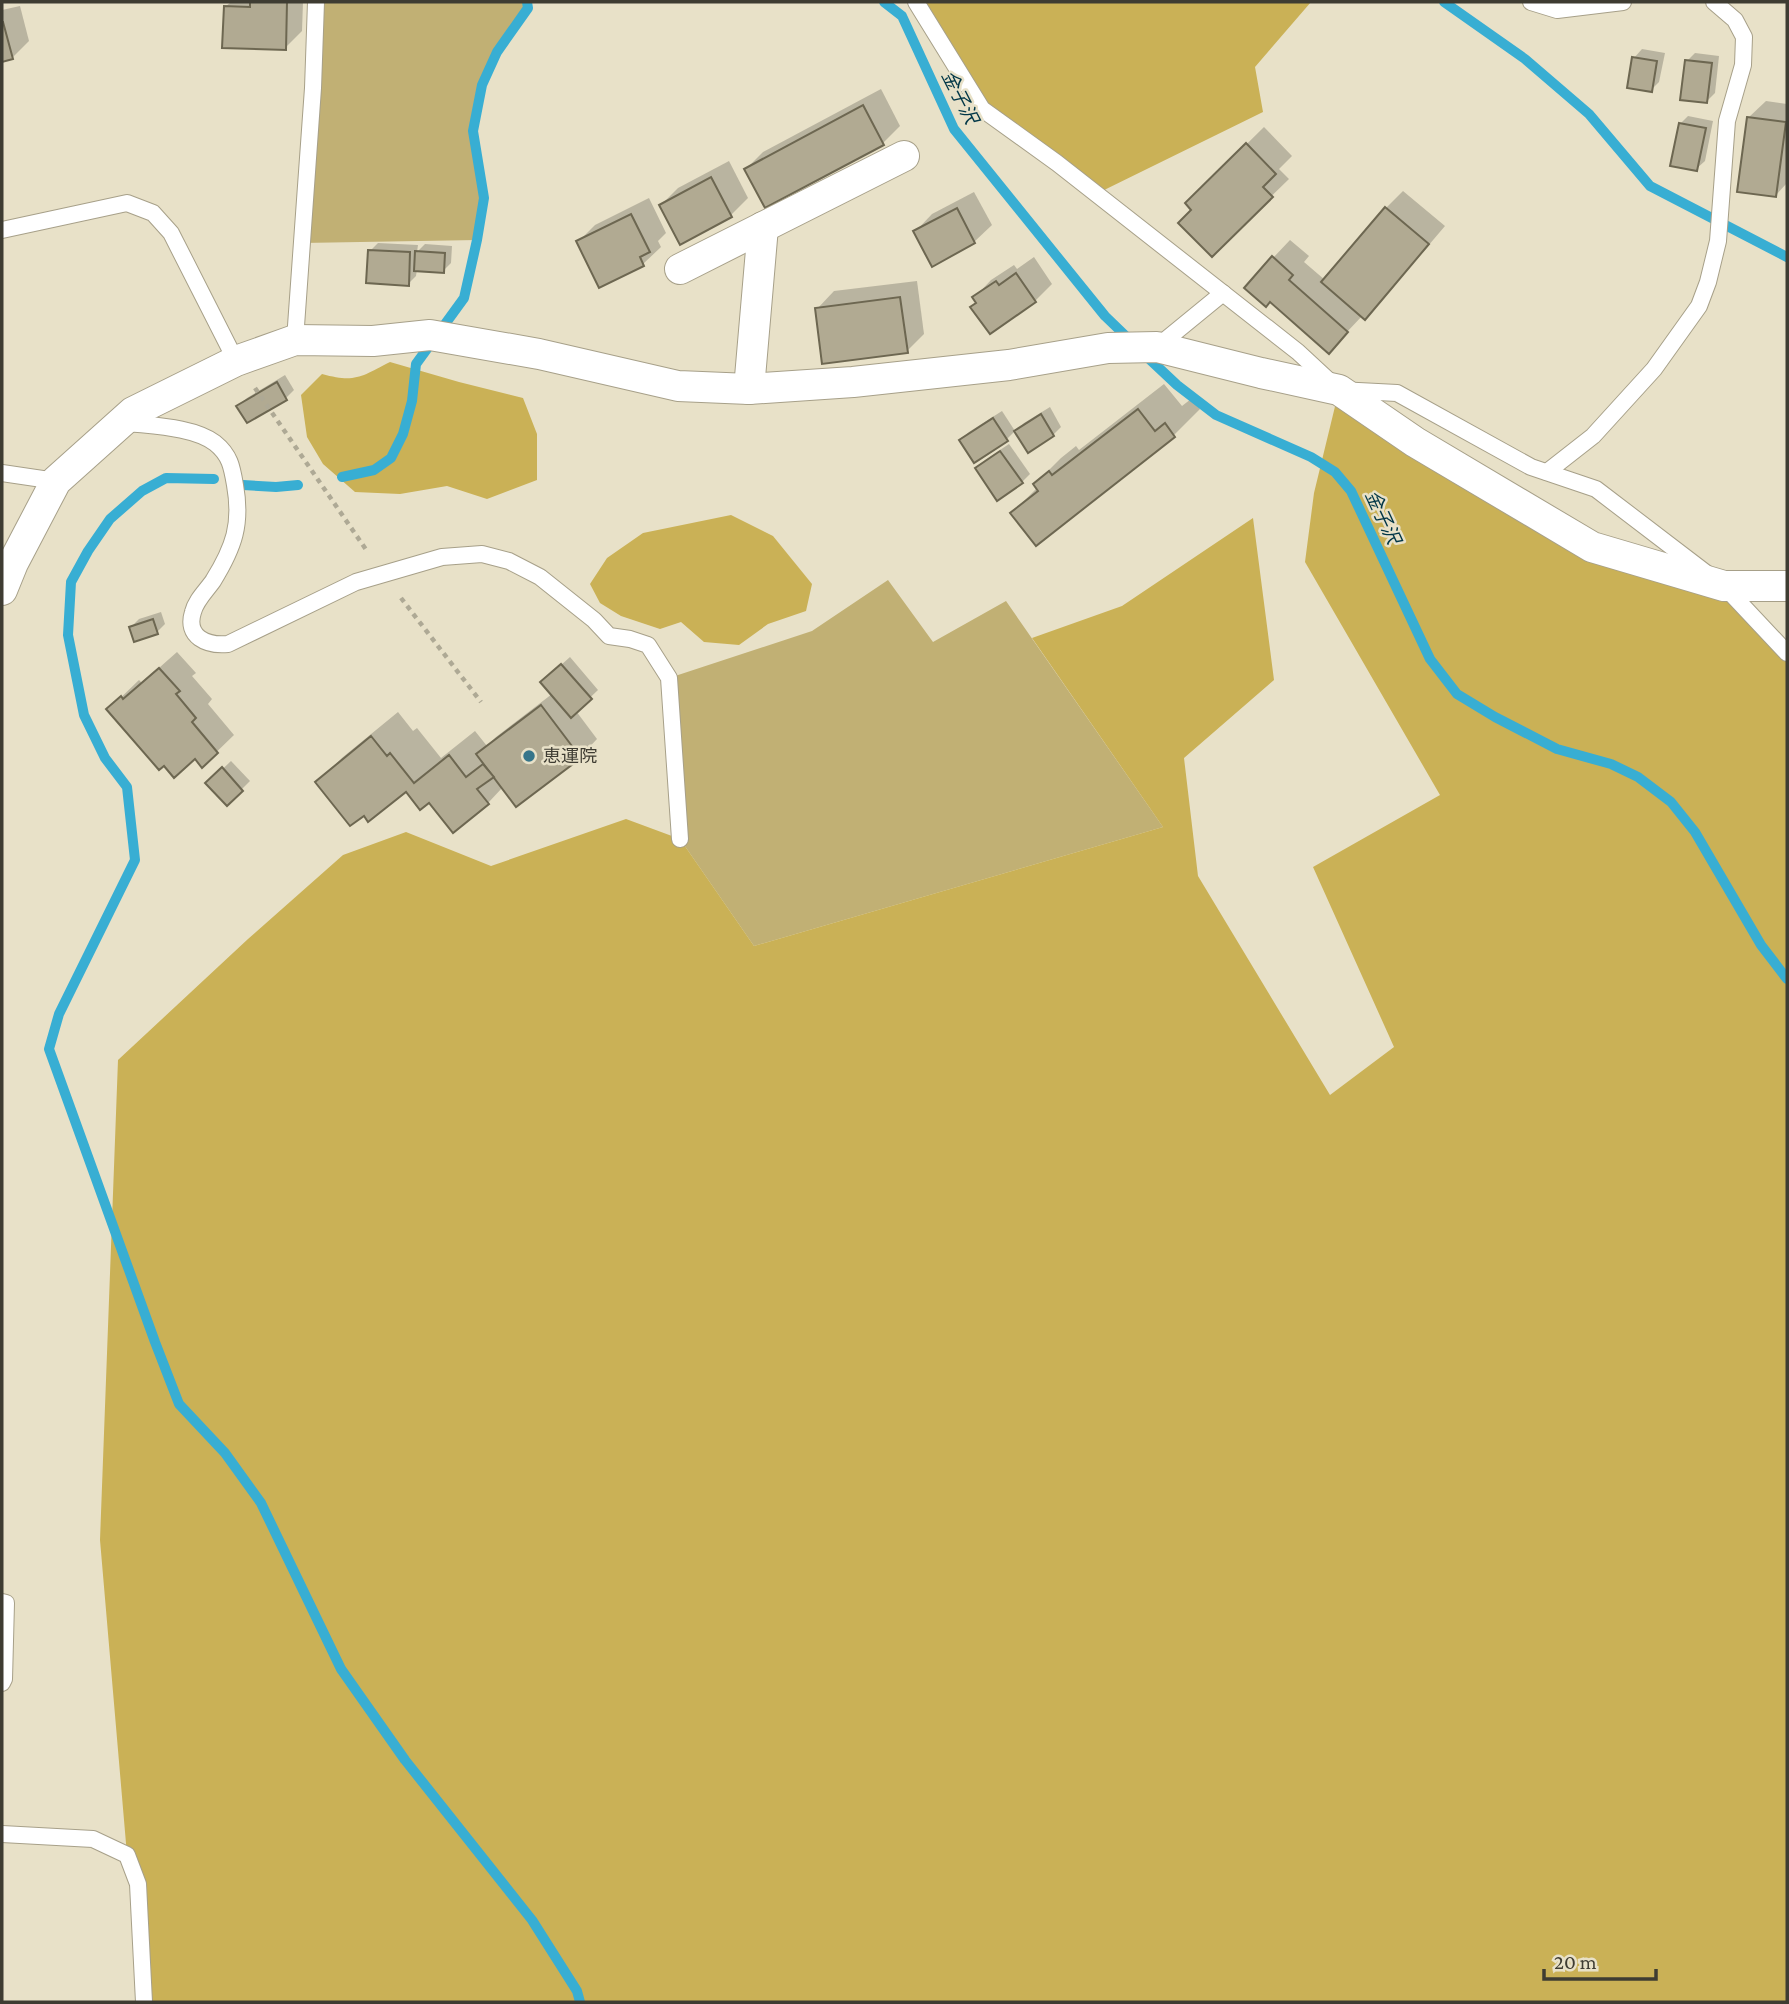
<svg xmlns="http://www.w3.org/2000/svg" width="1789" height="2004" font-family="'Crimson Pro','Noto Sans JP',serif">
  <rect width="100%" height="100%" fill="#e8e1c8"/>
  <!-- green -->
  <g fill="#c1b074">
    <path d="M316 2H527L528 8 497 52 482 85 473 131 484 198 477 240 302 243Z"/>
    <path d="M888 580 933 642 1006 601 1163 827 754 946 680 839 669 678 812 631Z"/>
  </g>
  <!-- forest -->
  <g fill="#cab156">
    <path d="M916 2H1311L1255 67 1263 112 1096 194 982 109Z"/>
    <path d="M390 362 459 382 523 398 537 434V480L487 499 447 486 400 494 355 492 323 464 307 437 301 395 322 374C355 383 361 377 390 362Z"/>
    <path d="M1339 390 1592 547 1724 586 1787 653V2002H144L127 1855 100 1540 118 1060 248 939 343 855 406 832 491 866 626 819 680 839 754 946 1163 827 1032 638 1122 606 1253 518 1274 680 1184 758 1198 876 1330 1095 1394 1047 1313 867 1440 795 1305 562 1314 493Z"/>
    <path d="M731 515 773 536 812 584 806 611 768 624 739 645 704 642 681 622 660 629 621 616 600 603 590 584 607 558 643 533Z"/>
  </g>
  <!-- shadow -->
  <g fill="#0003">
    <path d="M231 2H303L302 31 285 48 225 7Z"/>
    <path d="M20 6 29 41 12 58 2 61V10Z"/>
    <path d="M1642 49 1665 53 1659 82 1651 90 1634 58Z"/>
    <path d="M1695 53 1719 56 1715 93 1706 102 1687 61Z"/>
    <path d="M881 89 900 126 883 143 746 169 763 152Z"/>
    <path d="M1766 101 1787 104V183L1776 195 1748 118Z"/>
    <path d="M1688 116 1713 121 1705 161 1696 169 1680 124Z"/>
    <path d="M1264 127 1292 156 1279 169 1289 179 1212 254 1193 210 1187 203Z"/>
    <path d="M729 161 748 198 731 215 681 242 661 205 678 188Z"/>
    <path d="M1403 191 1445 226 1382 300 1365 318 1363 315 1329 351 1273 258 1290 240 1309 256 1304 262 1325 280 1386 208Z"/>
    <path d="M974 192 992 225 974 242 915 232 932 214Z"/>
    <path d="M649 198 666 233 658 241 661 247 643 264 600 286 578 242 595 225Z"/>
    <path d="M378 243 418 245 417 252 425 244 452 246 451 263 443 271 417 269 416 276 408 284 370 251Z"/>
    <path d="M1034 257 1052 284 1035 301 978 302 974 298 991 280 1014 265 1017 269Z"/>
    <path d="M917 281 924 334 907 351 817 309 834 291Z"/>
    <path d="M285 375 294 390 286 398 247 421 238 406 247 398Z"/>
    <path d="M1164 384 1182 406 1191 399 1200 409 1174 435 1036 543 1012 513 1038 487 1035 484 1061 458 1076 446 1079 450Z"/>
    <path d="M1050 407 1061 427 1053 435 1028 450 1016 431 1024 423Z"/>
    <path d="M1002 411 1015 431 1007 439 961 440 969 432Z"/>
    <path d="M1009 444 1030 474 1022 482 977 469 985 460Z"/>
    <path d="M161 612 165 624 157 632 131 627 139 619Z"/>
    <path d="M177 652 196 673 192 676 212 699 208 704 234 735 203 765 195 757 109 709 139 680 142 683Z"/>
    <path d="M570 657 598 690 576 711 597 739 580 757 503 787 488 803 429 801 406 790 364 813 317 782 343 757 398 712 413 731 417 728 441 758 475 731 487 746 496 737 552 694 551 674Z"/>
    <path d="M231 761 250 781 227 804 208 783Z"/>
  </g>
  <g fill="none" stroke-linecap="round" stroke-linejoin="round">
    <!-- stream -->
    <g stroke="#38aed3" stroke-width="10">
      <path d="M884 2 902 16 954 129 1105 316 1133 343"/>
      <path d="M1444 2 1525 59 1589 114 1650 186 1787 257"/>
      <path d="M1144 354 1177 385 1216 415 1311 457 1335 472 1351 491 1430 659 1457 694 1495 717 1557 749 1611 764 1638 777 1671 802 1695 832 1761 945 1787 979"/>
      <path d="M342 477 374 470 391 458 403 434 412 401 416 364 464 298 477 240 484 198 473 131 482 85 497 52 528 8 527 2"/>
      <path d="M214 479 166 478 142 491 110 519 88 551 71 582 68 635 84 715 105 758 127 787 135 860 59 1014 49 1049 155 1342 179 1404 225 1453 261 1503 341 1669 405 1760 532 1920 577 1991 580 2002"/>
      <path d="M243 485 276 487 298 485"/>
    </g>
  </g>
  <!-- building -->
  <g fill="#b1aa92" stroke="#6d6751" stroke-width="2">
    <path d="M250 2H287L286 50 222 48 224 6 250 7Z"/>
    <path d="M2 22H3L13 59 2 62Z"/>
    <path d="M1632 57 1657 61 1652 92 1627 88Z"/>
    <path d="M1685 60 1712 63 1707 103 1680 100Z"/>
    <path d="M863 105 884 145 765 208 744 169Z"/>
    <path d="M1747 117 1786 122 1776 197 1737 192Z"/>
    <path d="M1679 123 1706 128 1697 171 1670 166Z"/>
    <path d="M1246 143 1276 174 1263 187 1273 197 1212 257 1178 223 1191 210 1185 203Z"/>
    <path d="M711 177 732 217 680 245 659 205Z"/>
    <path d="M1385 207 1429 244 1365 320 1321 282Z"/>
    <path d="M957 208 975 243 932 267 913 231Z"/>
    <path d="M631 214 650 252 640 257 644 266 599 288 576 241Z"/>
    <path d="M368 250 410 252 409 286 366 283Z"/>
    <path d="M415 251 445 253 444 273 414 271Z"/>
    <path d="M1272 256 1293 275 1289 280 1348 332 1329 354 1270 302 1266 307 1244 288Z"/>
    <path d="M1016 273 1036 302 990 334 970 307 976 303 972 297 996 281 999 285Z"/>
    <path d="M900 297 908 353 822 364 815 308Z"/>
    <path d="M277 382 287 400 247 423 236 406Z"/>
    <path d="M1138 409 1155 431 1165 423 1175 437 1036 546 1010 513 1038 491 1033 484 1049 471 1052 475Z"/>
    <path d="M1041 414 1054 436 1028 453 1014 431Z"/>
    <path d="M993 418 1008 441 974 463 959 440Z"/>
    <path d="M1000 451 1023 483 997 501 975 468Z"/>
    <path d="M153 619 158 634 134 642 129 627Z"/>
    <path d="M561 664 592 699 571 718 540 682Z"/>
    <path d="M159 668 180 691 176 694 196 718 192 722 218 753 202 768 195 759 174 778 164 766 159 770 106 709 121 696 123 699Z"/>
    <path d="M541 705 581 758 516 807 476 754Z"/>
    <path d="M371 736 387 756 390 753 414 783 449 755 466 777 483 764 494 777 477 789 489 804 453 833 429 803 420 810 406 792 368 822 364 816 350 826 315 782Z"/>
    <path d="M222 767 243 791 227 806 205 783Z"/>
  </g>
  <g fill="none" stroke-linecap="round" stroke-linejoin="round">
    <defs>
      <g id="lane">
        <path d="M916 2 982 109 1057 163 1298 352 1339 390 1397 393 1531 467 1596 489 1706 573"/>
        <path d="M1531 2 1557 10 1623 2"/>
        <path d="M2 230 127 203 153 213 171 233 236 361"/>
        <path d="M295 340 313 88 316 2"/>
        <path d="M1157 347 1223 293"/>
        <path d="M121 422C149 426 192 426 215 443 230 455 232 467 235 485 242 524 234 547 213 581 206 591 196 600 193 612 185 637 207 646 228 644L356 582 442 557 482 554 509 561 540 577 594 620 609 636 630 639 648 645 669 678 680 839"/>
        <path d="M1547 472 1593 436 1654 369 1699 306 1708 282 1718 241 1727 121 1743 65 1744 37 1735 20 1714 2"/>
        <path d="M2 473 56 481"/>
        <path d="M1724 586 1787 653"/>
        <path d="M2 1602 6 1603 4 1679 2 1683"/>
        <path d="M2 1834 93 1839 127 1855 138 1884 144 2002"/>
      </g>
      <g id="street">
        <path d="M680 269 904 156"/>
        <path d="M749 389 763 227"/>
        <path d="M2 590 13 563 56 481 133 412 236 361 295 340 373 341 430 335 539 354 678 386 749 389 853 382 1009 365 1108 348 1157 347 1261 373 1339 390 1415 442 1592 547 1724 586H1787"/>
      </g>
    </defs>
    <!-- lane casing -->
    <use href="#lane" stroke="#a7a089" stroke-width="18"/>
    <!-- street casing -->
    <use href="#street" stroke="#a7a089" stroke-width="32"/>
    <!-- path -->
    <g stroke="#aea995" stroke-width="4.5" stroke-dasharray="5 5" stroke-linecap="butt">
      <path d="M255 388 367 551"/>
      <path d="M401 598 481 702"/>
    </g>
    <!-- lane -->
    <use href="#lane" stroke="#fff" stroke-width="16"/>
    <!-- street -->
    <use href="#street" stroke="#fff" stroke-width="30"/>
  </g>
  <!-- markers -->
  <circle fill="#36758a" stroke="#e8e1c8" stroke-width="2.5" cx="529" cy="756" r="7"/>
  <g text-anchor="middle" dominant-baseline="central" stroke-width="5" stroke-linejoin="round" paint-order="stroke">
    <!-- poi labels -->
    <g font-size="18" fill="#3e3c32" stroke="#e8e1c8" text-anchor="start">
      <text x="543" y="756">恵運院</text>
    </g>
    <!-- water labels -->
    <g font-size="19" font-style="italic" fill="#003646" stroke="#e8e1c8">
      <text transform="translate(960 97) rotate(63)">金子沢</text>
      <text transform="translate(1383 517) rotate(65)">金子沢</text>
    </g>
  </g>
  <!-- border -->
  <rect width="1789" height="2004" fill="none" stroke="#3e3c32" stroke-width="7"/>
  <!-- scale -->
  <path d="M1544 1969v10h112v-10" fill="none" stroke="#3e3c32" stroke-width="3.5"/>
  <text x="1554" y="1969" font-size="21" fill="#3e3c32" stroke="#e8e1c8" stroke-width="5" paint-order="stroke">20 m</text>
</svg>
